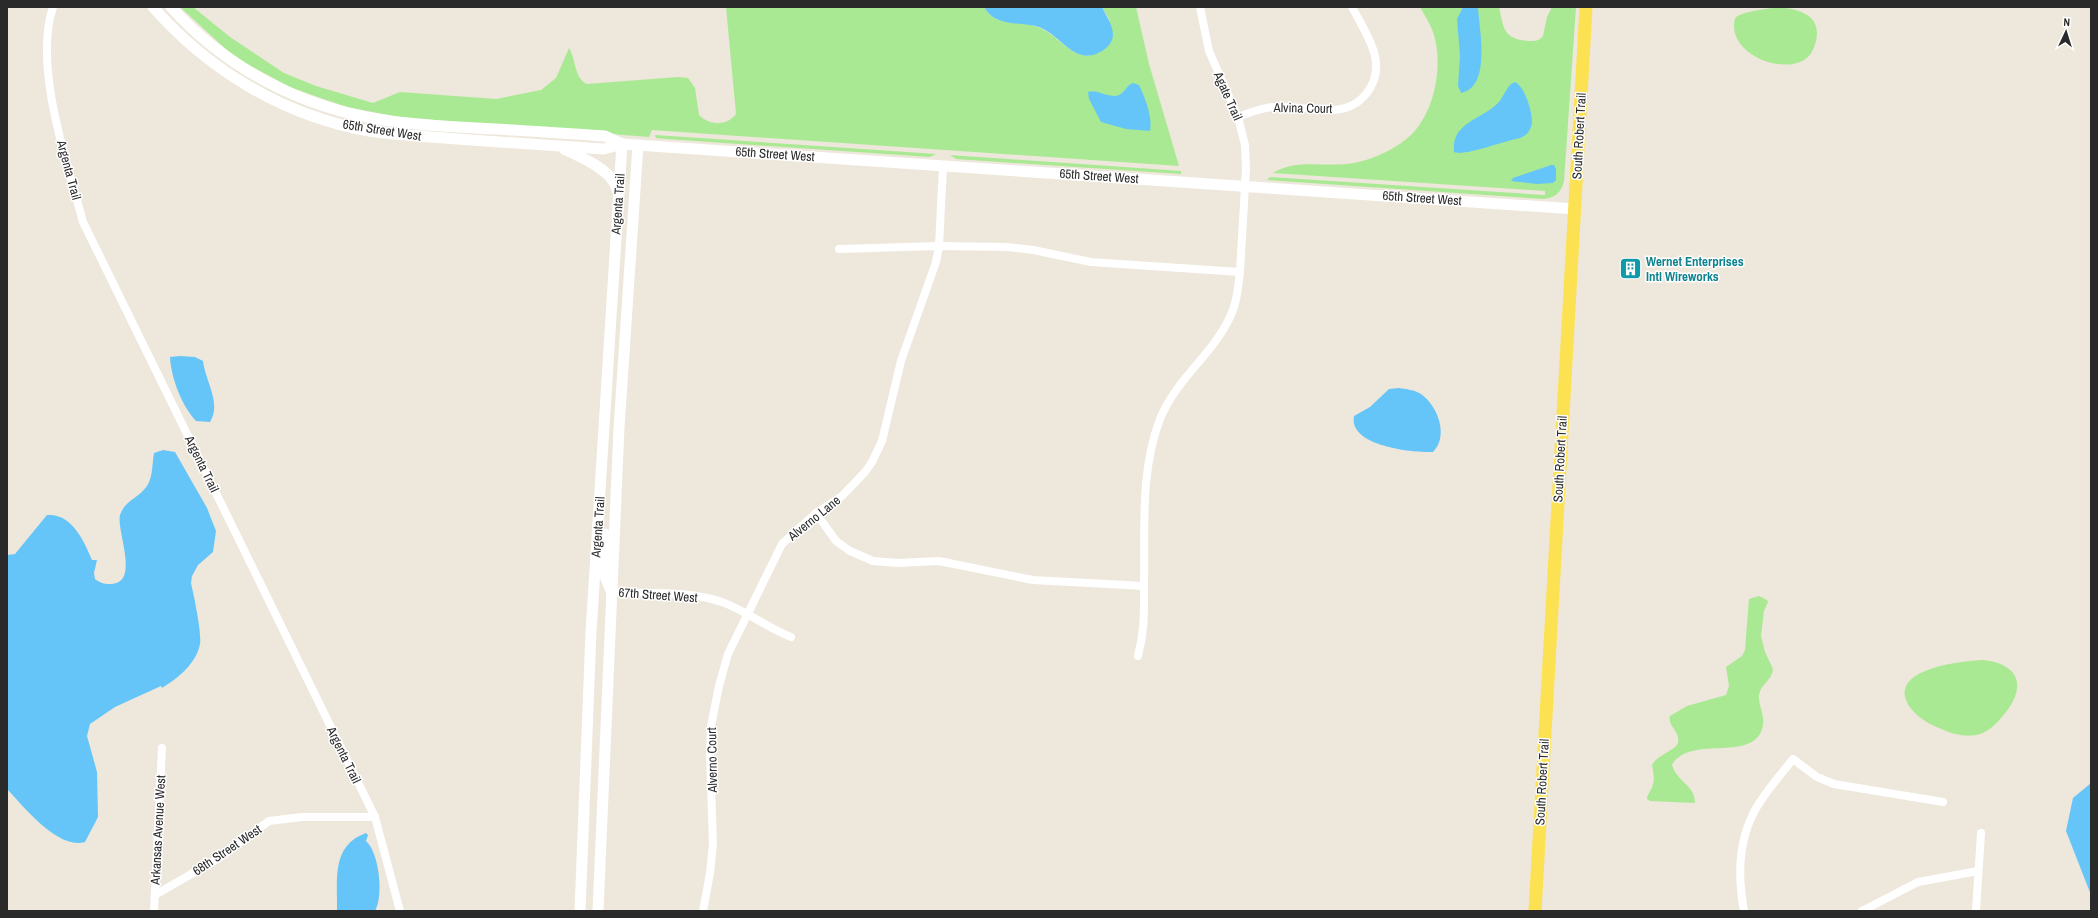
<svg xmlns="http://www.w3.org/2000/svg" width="2098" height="918" font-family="'Archivo Narrow',sans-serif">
  <rect width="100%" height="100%" fill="#eee7db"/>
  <!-- green -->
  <g fill="#a9e993">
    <path d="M180 7H193L230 37 284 73 316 86 373 103 400 92 496 99 541 90 556 78 569 48C576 59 574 78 587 84L678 77 688 78 695 88 699 115C709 125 726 127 736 114L726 7H984C996 29 1021 19 1040 28 1057 35 1070 56 1089 56L1113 35 1109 19 1102 7H1136L1149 64 1179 166 652 130 649 137 399 117 347 107 292 88 245 63 228 51Z"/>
    <path d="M1420 7H1499C1504 29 1503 39 1529 41 1535 41 1539 41 1543 36L1547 17 1552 7H1576L1564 181C1561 193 1555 198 1543 199L1267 180 1270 177 1545 195V191L1273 173C1296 158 1328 168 1354 163 1374 159 1396 149 1411 135 1435 111 1443 66 1434 35 1431 25 1425 16 1420 7Z"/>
    <path d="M1778 7C1799 9 1822 15 1816 41 1814 47 1813 52 1808 57 1787 76 1734 57 1734 26 1734 23 1734 20 1736 17 1744 11 1768 9 1778 7Z"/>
    <path d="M655 135 936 154 930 157 667 139 656 138Z"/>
    <path d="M950 155 1181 171V174L956 159Z"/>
    <path d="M1759 596 1767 600 1768 602 1764 611 1761 636 1765 652 1773 669C1772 681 1761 683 1759 695 1758 705 1765 715 1763 725 1756 765 1690 733 1672 765 1677 782 1695 785 1695 803L1650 801 1647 799C1647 794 1652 790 1653 784 1655 778 1653 771 1652 765 1658 754 1675 751 1678 743 1681 732 1667 726 1670 716L1687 706 1726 695 1729 686 1726 667 1742 656 1745 650 1749 599Z"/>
    <path d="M1984 660C2023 665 2026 690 2002 717 1996 724 1989 731 1980 734 1966 738 1952 734 1939 728 1931 725 1919 718 1913 711 1879 670 1959 661 1984 660Z"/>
  </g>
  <!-- water -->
  <g fill="#65c5f8">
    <path d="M984 7H1102C1108 20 1121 35 1106 48 1077 71 1063 36 1039 27 1020 21 996 28 984 7Z"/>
    <path d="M1463 7H1478C1479 29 1492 87 1461 93L1458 86 1460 56 1457 19Z"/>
    <path d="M1515 82C1525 86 1535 118 1531 127 1529 133 1525 136 1520 138 1507 140 1463 157 1454 152 1451 123 1480 120 1497 104 1503 98 1505 90 1511 84Z"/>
    <path d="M1133 83 1139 85C1145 97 1153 118 1150 131L1126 129 1101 122 1089 99 1088 92C1097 89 1106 97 1116 96 1125 94 1126 85 1133 83Z"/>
    <path d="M1551 165H1554L1556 169V180L1553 183 1537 184 1511 181 1513 178Z"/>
    <path d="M180 356 195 357 203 361C205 380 222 404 210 422L196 421C182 406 171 378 170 357Z"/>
    <path d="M1399 388C1406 389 1415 390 1421 394 1438 406 1449 436 1433 452 1413 453 1348 446 1354 416L1370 407 1389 389Z"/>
    <path d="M163 450 175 452 207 508 216 531 213 552 198 565 192 576 191 583C194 596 202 633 200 644 196 664 178 678 162 688L161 686 115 707 90 724 87 736 97 772 98 817 85 842C58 850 24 807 7 789V555L15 554 47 515C72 513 84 541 92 560H97L94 573 95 579C102 584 105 584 112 584 140 582 116 530 120 515 125 500 139 498 147 486 153 477 152 464 154 453Z"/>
    <path d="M2091 783V895L2066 831 2073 798Z"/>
    <path d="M366 833 368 835 366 841C379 852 384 896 375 911H337C338 881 330 846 366 833Z"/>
  </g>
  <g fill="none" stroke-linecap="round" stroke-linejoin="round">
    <!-- minor -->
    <g stroke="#fff" stroke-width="8">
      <path d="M53 7C33 66 67 162 83 222L375 817 400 911"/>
      <path d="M1200 7 1209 51 1238 117 1245 145 1246 169 1240 272"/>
      <path d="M1238 117C1249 113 1261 108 1273 107 1293 105 1314 111 1334 110 1347 109 1358 104 1366 94 1390 65 1366 34 1352 7"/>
      <path d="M839 249 939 246 1007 247 1033 250 1091 262 1240 272C1238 287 1237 303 1230 317 1213 354 1176 379 1160 419 1140 471 1145 529 1144 584 1144 611 1145 629 1138 656"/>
      <path d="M816 513 836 541 850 551 873 561 898 563 939 561 1033 580 1144 586"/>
      <path d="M612 592C648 594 687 590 722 602 747 611 767 628 791 637"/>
      <path d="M155 895 219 858 269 821 302 817H375"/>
      <path d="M154 911 162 748"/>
      <path d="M703 911 710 873 713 844 710 756 711 726 719 686 728 654 782 544 816 513 842 496 865 472 872 462 882 441 901 361 936 262 939 246 943 166"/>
      <path d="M1744 911C1738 879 1738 844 1753 814 1763 794 1779 777 1793 759L1817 777 1834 784 1943 802"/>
      <path d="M1862 911 1918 882 1978 871"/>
      <path d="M1976 911 1981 833"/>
    </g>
    <!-- tertiary -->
    <g stroke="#fff" stroke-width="11">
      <path d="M153 7C209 71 285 116 369 131 403 136 437 137 471 140 516 143 560 146 604 149L622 144 1575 209"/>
      <path d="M171 7C226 68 302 108 384 120 414 125 444 126 475 128 518 130 561 133 605 136L622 144"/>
      <path d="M564 149C581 157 614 171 617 190"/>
      <path d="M605 534 604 574 611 591"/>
      <path d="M580 911 591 632 622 144"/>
      <path d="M598 911 619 428 638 145"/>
    </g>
    <!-- primary -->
    <path stroke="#fce252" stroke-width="13" d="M1535 911 1586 7"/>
  </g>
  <!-- icons -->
  <defs>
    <symbol id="building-square" viewBox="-11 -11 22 22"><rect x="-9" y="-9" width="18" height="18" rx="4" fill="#0f9aa8" stroke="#fff"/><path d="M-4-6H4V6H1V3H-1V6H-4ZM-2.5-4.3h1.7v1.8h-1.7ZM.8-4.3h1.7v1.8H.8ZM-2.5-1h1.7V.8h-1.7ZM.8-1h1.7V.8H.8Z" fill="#fff"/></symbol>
  </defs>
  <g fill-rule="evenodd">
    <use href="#building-square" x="1618" y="256" width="25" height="25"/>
  </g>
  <g text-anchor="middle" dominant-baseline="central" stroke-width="3" stroke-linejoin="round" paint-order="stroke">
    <!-- street labels -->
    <g font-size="13" fill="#2a2a2a" stroke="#fff">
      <text transform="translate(1228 96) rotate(66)">Agate Trail</text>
      <text transform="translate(1303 108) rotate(1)">Alvina Court</text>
      <text transform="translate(382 130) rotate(9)">65th Street West</text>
      <text transform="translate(1579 136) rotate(-87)">South Robert Trail</text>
      <text transform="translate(775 154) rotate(4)">65th Street West</text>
      <text transform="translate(69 170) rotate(75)">Argenta Trail</text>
      <text transform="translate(1099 176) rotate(4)">65th Street West</text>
      <text transform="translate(1422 198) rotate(4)">65th Street West</text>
      <text transform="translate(618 204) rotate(-86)">Argenta Trail</text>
      <text transform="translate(1560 459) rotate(-87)">South Robert Trail</text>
      <text transform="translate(202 464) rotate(64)">Argenta Trail</text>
      <text transform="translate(814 518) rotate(-39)">Alverno Lane</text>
      <text transform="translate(598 527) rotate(-86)">Argenta Trail</text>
      <text transform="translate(658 595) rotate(4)">67th Street West</text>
      <text transform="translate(344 755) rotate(64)">Argenta Trail</text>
      <text transform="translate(712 760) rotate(-91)">Alverno Court</text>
      <text transform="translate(1542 782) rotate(-87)">South Robert Trail</text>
      <text transform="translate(158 830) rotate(-87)">Arkansas Avenue West</text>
      <text transform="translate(227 850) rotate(-34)">68th Street West</text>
    </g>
    <!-- culture labels -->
    <g font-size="13" font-weight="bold" fill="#0d838f" stroke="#fff" text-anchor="start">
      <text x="1646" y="261">Wernet Enterprises<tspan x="1646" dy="15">Intl Wireworks</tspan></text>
    </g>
  </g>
  <!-- border -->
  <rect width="2098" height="918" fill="none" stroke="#2a2a2a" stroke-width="16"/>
  <!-- north arrow -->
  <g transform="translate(2066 32) rotate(4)" stroke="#ffffff" stroke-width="3" paint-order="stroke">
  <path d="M0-3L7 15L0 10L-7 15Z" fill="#2a2a2a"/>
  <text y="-6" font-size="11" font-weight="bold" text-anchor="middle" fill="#2a2a2a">N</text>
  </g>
</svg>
